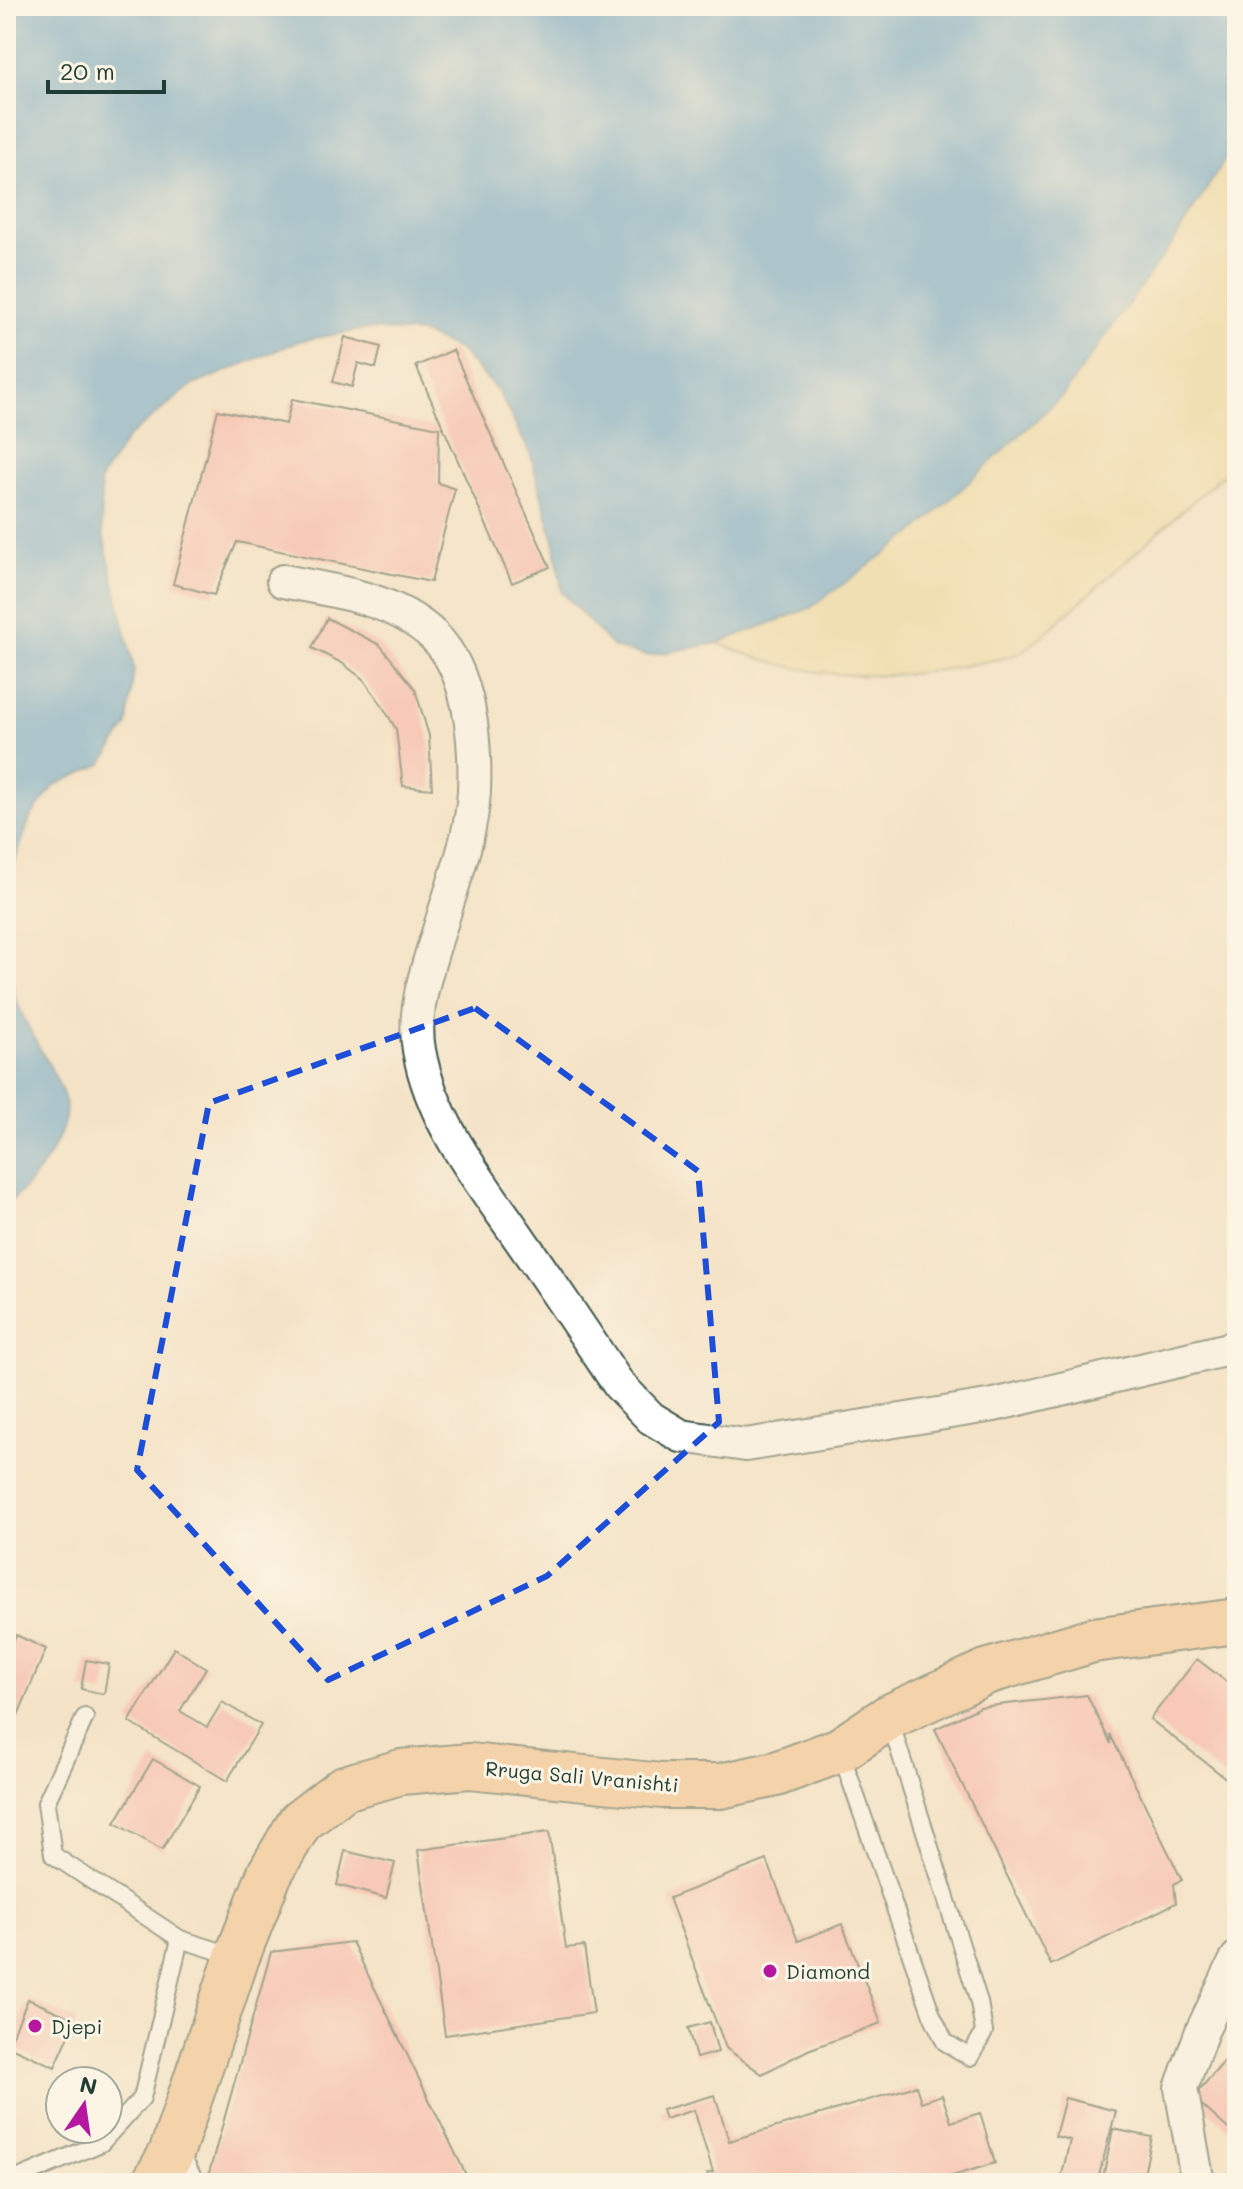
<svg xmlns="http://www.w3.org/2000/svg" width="1243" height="2189" font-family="Mali,sans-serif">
  <rect width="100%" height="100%" fill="#fcf5e5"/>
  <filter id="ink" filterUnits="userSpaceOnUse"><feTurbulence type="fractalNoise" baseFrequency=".0125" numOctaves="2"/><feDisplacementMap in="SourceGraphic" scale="16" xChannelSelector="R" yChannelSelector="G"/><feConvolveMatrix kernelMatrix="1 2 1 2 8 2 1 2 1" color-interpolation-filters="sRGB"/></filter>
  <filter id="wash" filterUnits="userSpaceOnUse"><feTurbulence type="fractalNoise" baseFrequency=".006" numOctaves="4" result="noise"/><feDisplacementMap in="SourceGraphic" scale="32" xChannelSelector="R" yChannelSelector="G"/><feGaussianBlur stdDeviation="1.8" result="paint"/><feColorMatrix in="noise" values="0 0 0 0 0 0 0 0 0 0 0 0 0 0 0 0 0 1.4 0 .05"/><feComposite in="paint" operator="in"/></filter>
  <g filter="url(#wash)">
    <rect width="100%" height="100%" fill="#f4e3c7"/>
    <!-- sand -->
    <path fill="#eeda9e" stroke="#868c69" stroke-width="2" d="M1237 140V462L1050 629C1040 637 1028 650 1015 655 1002 659 987 661 973 664 883 683 803 680 718 643L810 607 1176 238Z"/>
    <!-- water -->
    <g fill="#59a1d0" stroke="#3c6f82" stroke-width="2">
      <path d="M6 6H1237V140L1176 238 1062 396 915 532 810 608 718 643 647 656 613 647 562 592 555 545 530 453 498 391 460 350 421 333 366 329 299 341 191 386 128 437 100 480 102 530 134 669 127 726 102 764 55 785 31 816 6 886Z"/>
      <path d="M6 889C7 927 5 968 18 1004 30 1037 53 1065 64 1097 75 1129 31 1187 6 1205Z"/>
    </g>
    <g id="blocks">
      <!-- building -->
      <g fill="#fba8a3">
        <path d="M345 337 381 347 376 368 358 363 352 387 333 382Z"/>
        <path d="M453 350 550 567 512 583 416 366Z"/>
        <path d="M292 399 439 428 438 483 455 489 431 582 237 542 214 595 173 584 218 410 286 424Z"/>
        <path d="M327 618 380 645 415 689 429 736 432 789 403 786 396 729 380 702 363 679 342 663 312 648Z"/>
        <path d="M16 1635 46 1649 10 1734 6 1733V1657Z"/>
        <path d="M174 1648 206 1668 180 1711 207 1727 222 1702 261 1725 227 1781 129 1722Z"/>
        <path d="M1197 1659 1237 1690V1787L1150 1719Z"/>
        <path d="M86 1660 109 1664 104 1694 81 1689Z"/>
        <path d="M1087 1695 1111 1744 1110 1734 1182 1880 1174 1884 1176 1903 1051 1965 935 1729 980 1707Z"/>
        <path d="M153 1759 200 1786 162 1850 115 1823Z"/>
        <path d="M549 1832 566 1948 584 1946 594 2013 445 2035 418 1850Z"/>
        <path d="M345 1851 395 1863 386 1898 337 1885Z"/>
        <path d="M767 1860 798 1941 842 1924 881 2023 808 2050 762 2074 726 2048 669 1898Z"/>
        <path d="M352 1942 470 2183H216L209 2173 271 1952Z"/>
        <path d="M28 1999 76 2020 55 2067 8 2046Z"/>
        <path d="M710 2022 718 2052 696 2058 688 2028Z"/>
        <path d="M1237 2047V2137L1193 2097Z"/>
        <path d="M916 2086 921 2102 942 2095 951 2122 980 2113 995 2163 929 2183H710L707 2174 713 2172 694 2110 665 2119 662 2110 715 2095 729 2141Z"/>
        <path d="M1065 2098 1116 2111 1097 2183H1060L1070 2140 1055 2136Z"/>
        <path d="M1113 2129 1152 2137 1142 2183H1102Z"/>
      </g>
    </g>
  </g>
  <g filter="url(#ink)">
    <use href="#blocks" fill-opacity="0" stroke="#3f564a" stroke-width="2"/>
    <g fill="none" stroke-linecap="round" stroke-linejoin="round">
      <defs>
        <g id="service">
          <path d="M85 1717 46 1803 53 1855 180 1939 237 1957"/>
          <path d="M841 1753 932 2015 945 2042 970 2057 984 2032 979 2002 889 1718"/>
          <path d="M7 2183 101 2143 142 2098 180 1939"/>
        </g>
        <g id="minor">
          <path d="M283 581C335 591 394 598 434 636 471 672 476 743 474 791 472 832 456 875 444 914 432 955 411 1006 419 1050 432 1124 483 1185 524 1245 557 1292 588 1339 619 1385L651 1418 681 1436 746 1445 994 1405 1237 1347"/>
          <path d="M171 2154 187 2183"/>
          <path d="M1198 2183 1181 2088 1202 2031 1237 1958"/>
        </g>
        <path id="primary" d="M154 2183 171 2154 237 1957 270 1873 300 1822 344 1788 401 1772 470 1766 662 1786H720L776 1774 840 1750 889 1717 986 1672 1093 1640 1237 1621"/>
      </defs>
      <!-- service casing -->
      <use href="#service" stroke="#3f564a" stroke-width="20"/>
      <!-- minor casing -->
      <use href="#minor" stroke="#3f564a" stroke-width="36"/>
      <!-- primary casing -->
      <use href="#primary" stroke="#3f564a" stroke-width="48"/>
      <!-- service -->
      <use href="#service" stroke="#fff" stroke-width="16"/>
      <!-- minor -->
      <use href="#minor" stroke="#fff" stroke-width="32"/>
      <!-- primary -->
      <use href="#primary" stroke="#f6be87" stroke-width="44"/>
    </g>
  </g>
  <!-- marked area -->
  <path d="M0 0H1243V2189H0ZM475 1008 698 1171 719 1422 547 1576 328 1680 137 1470 209 1103Z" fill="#f4e3c7" fill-opacity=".55" fill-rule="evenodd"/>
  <path fill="none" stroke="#1d4ed8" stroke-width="6" stroke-dasharray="16 10" stroke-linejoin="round" d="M475 1008 698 1171 719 1422 547 1576 328 1680 137 1470 209 1103Z"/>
  <!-- markers -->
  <g fill="#b5179e" stroke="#fcf5e5" stroke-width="3">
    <circle cx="770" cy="1971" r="8"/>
    <circle cx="35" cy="2026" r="8"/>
  </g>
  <g text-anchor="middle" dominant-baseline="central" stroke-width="6" stroke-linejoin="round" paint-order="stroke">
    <!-- street labels -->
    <g font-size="20" fill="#1f3d34" stroke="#fcf5e5">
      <text transform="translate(582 1776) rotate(5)">Rruga Sali Vranishti</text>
    </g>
    <!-- poi labels -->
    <g font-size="20" fill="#1f3d34" stroke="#fcf5e5" text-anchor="start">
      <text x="786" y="1971">Diamond</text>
      <text x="51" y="2026">Djepi</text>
    </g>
  </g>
  <!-- margin -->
  <rect width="1243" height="2189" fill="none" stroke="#fcf5e5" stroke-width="32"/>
  <!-- north arrow -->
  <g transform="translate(84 2105) rotate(13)"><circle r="38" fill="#fcf5e5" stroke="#a4ab9e" stroke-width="2"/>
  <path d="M0-6L14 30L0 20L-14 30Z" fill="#b5179e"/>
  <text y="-12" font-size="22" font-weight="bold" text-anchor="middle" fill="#1f3d34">N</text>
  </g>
  <!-- scale -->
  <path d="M48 80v12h116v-12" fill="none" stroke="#1f3d34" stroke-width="4"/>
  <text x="60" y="80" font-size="24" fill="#1f3d34" stroke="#fcf5e5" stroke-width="6" paint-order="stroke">20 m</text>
</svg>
